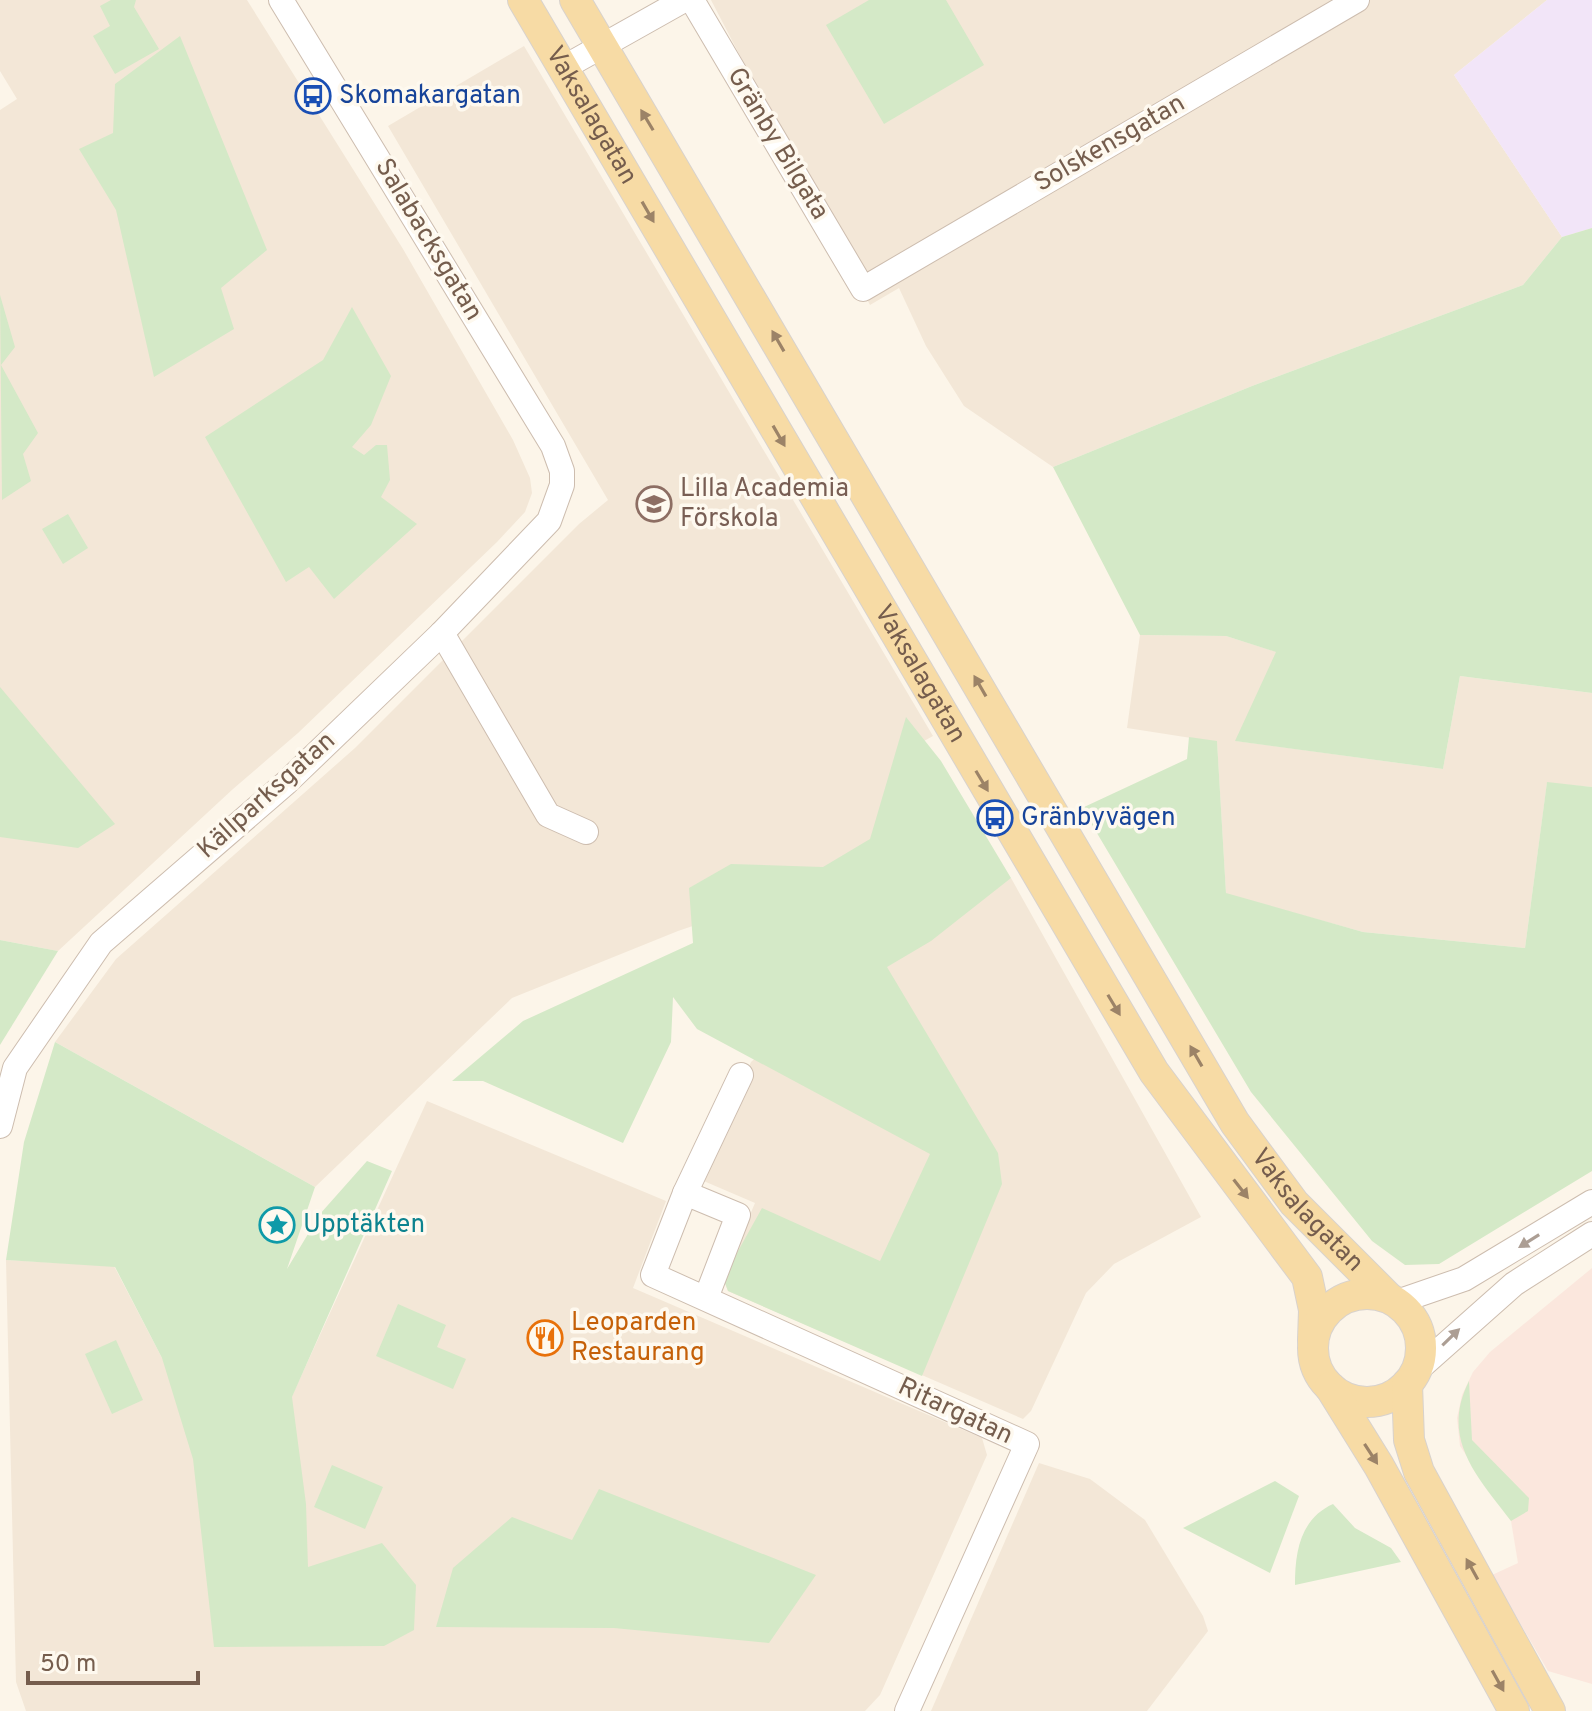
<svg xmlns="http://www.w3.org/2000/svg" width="1592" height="1711" font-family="Overpass,sans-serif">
  <rect width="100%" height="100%" fill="#fcf5e9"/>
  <!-- residential -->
  <g fill="#f3e7d7">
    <path d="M0 0H247L403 249 513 440 530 478 532 493 525 512 497 542 298 733 233 789 58 951 0 940V110L17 99 0 71Z"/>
    <path d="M711 0H1547L1454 75 1562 237 1523 285 1252 386 1053 467 964 406 926 346 899 288 870 305Z"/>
    <path d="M524 46 933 736 924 741 876 836 802 889 678 931 512 998 315 1187 55 1042 116 959 355 748 579 524 608 500 388 126Z"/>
    <path d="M1140 635 1226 636 1277 652 1236 741 1443 769 1460 676 1592 693V787L1547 783 1525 948 1363 932 1226 894 1217 742 1127 728Z"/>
    <path d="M1011 878 1201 1217 1114 1264 1086 1293 1031 1411 1023 1419 728 1291 723 1278 755 1203 699 1179 751 1062 855 965Z"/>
    <path d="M427 1101 666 1201 633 1288 982 1438 987 1455 880 1695 865 1711H26L16 1682 6 1260 114 1266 162 1358 292 1396Z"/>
    <path d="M1039 1463 1090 1479 1145 1520 1203 1616 1208 1631 1147 1711H931Z"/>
  </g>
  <!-- commercial -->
  <path fill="#fbe7dd" d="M1592 1268V1684L1548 1671 1492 1575 1518 1563 1511 1521 1460 1446 1457 1418 1462 1395 1473 1372 1490 1352Z"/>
  <!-- education -->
  <path fill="#f2e5f8" d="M1547 0H1592V228L1562 237 1454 75Z"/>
  <!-- green -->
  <g fill="#d4e9c7">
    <path d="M111 0H136L134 7 159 49 115 74 93 36 110 26 100 6Z"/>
    <path d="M869 0H946L984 65 884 124 826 25Z"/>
    <path d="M180 36 267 250 221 288 234 329 154 377 116 210 79 149 113 133 115 84Z"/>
    <path d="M1592 228V693L1460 676 1443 769 1235 741 1276 652 1226 636 1140 635 1053 467 1252 386 1523 285 1562 237Z"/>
    <path d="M0 295 15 347 1 365 38 433 23 454 31 481 2 500Z"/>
    <path d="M352 307 391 376 371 425 352 447 364 455 376 445H387L390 480 381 497 417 524 334 599 309 567 286 582 205 437 323 360Z"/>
    <path d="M68 514 88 548 63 564 42 529Z"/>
    <path d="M0 687 115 824 78 848 0 837Z"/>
    <path d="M906 717 941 761 1011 878 931 941 887 967 998 1153 1002 1184 922 1376 728 1291 723 1278 762 1208 880 1261 930 1154 697 1029 673 997 671 1042 623 1143 483 1081H452L523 1021 693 943 689 888 731 864 823 867 870 839Z"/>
    <path d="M1189 737 1217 741 1226 893 1363 932 1525 948 1547 782 1592 787V1171L1439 1264 1405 1265 1372 1241 1251 1092 1082 808 1187 759Z"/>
    <path d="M0 940 58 951 0 1045Z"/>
    <path d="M55 1042 315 1187 287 1269 320 1214 367 1161 392 1171 292 1397 306 1504 308 1567 382 1543 416 1585 414 1630 384 1646 214 1647 193 1459 162 1358 115 1267 6 1260 24 1142Z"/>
    <path d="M398 1304 446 1325 437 1347 466 1359 453 1389 376 1356Z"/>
    <path d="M116 1340 143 1400 112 1414 85 1354Z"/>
    <path d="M1469 1381 1472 1440 1529 1498 1528 1511 1511 1521C1477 1476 1440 1439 1469 1381Z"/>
    <path d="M332 1465 383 1487 365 1529 314 1507Z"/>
    <path d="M1275 1481 1299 1496 1270 1573 1183 1528Z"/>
    <path d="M599 1489 816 1575 769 1643 614 1628 436 1627 453 1568 512 1517 572 1540Z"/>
    <path d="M1333 1504 1355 1528 1391 1548 1401 1562 1295 1585C1295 1552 1300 1519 1333 1504Z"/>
  </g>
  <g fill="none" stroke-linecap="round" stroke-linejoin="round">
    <defs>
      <g id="minor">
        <path d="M692 0 863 289 1357 0"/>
        <path d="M563 68 684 0"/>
        <path d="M442 633 548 815 586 832"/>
        <path d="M0 1126 15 1068 101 943 286 783 442 633 549 521 562 485V471L553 446 281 0"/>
        <path d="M685 1193 741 1075"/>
        <path d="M706 1298 738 1215 685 1193 653 1275 1027 1444 907 1711"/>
        <path d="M1397 1302 1464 1279 1592 1202"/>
        <path d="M1416 1371 1514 1284 1592 1234"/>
      </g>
      <g id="major">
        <path id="s1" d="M523 0 1154 1072 1307 1277 1314 1310 1313 1340"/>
        <path id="s2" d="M575 0 1235 1123 1294 1203 1389 1298"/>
        <circle cx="1367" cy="1348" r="54"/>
        <path d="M1407 1384 1409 1440 1419 1472 1550 1711"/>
        <path d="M1330 1387 1379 1466 1514 1711"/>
      </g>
    </defs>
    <!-- minor casing -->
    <use href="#minor" stroke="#cdbdaf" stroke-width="26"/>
    <!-- major casing -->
    <use href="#major" stroke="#d8d2cd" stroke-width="32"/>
    <!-- minor -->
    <use href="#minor" stroke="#fff" stroke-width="24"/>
    <!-- major -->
    <use href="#major" stroke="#f7dba5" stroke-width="30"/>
  </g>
  <!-- one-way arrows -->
  <defs><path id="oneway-solid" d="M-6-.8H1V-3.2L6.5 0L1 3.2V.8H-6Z" transform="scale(2)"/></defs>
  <g fill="#9c8367">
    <use href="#oneway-solid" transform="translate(647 120) rotate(-121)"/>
    <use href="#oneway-solid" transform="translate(648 212) rotate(60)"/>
    <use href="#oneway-solid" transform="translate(778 341) rotate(-120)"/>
    <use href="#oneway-solid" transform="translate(779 436) rotate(60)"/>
    <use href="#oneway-solid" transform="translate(980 686) rotate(-120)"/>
    <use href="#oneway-solid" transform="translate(982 781) rotate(59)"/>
    <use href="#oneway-solid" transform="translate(1114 1005) rotate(59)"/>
    <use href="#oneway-solid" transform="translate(1196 1056) rotate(-120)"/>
    <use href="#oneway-solid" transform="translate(1241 1189) rotate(52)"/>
    <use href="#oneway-solid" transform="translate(1371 1454) rotate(57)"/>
    <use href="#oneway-solid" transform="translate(1472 1569) rotate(-119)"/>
    <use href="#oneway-solid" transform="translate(1498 1681) rotate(61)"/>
  </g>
  <g fill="#ac9e94">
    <use href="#oneway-solid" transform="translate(1529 1241) rotate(148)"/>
    <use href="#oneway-solid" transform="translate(1451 1337) rotate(-44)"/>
  </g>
  <!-- icons -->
  <defs>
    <symbol id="bus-ring" viewBox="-11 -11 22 22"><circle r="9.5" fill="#fef9ef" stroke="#1a4fb4" stroke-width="1.5"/><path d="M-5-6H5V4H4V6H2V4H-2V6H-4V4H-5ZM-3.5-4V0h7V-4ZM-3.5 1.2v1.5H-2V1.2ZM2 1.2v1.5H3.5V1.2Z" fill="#1a4fb4"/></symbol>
    <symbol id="school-ring" viewBox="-11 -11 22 22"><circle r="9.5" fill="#fef9ef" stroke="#8d6e63" stroke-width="1.5"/><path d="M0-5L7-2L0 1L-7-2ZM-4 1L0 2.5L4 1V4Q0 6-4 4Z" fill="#8d6e63"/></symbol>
    <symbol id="sight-ring" viewBox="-11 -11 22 22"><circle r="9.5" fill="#fef9ef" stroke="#0f9aa8" stroke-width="1.5"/><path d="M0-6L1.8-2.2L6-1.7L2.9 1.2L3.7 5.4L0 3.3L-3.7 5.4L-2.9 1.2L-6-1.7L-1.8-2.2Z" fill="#0f9aa8"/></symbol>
    <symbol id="restaurant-ring" viewBox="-11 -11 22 22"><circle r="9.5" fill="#fef9ef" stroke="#e8710a" stroke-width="1.5"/><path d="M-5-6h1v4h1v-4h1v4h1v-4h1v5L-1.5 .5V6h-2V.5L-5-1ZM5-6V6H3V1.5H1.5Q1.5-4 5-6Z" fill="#e8710a"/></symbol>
  </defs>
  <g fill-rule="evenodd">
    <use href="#bus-ring" x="293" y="76" width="40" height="40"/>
    <use href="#school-ring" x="634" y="484" width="40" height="40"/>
    <use href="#bus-ring" x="975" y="798" width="40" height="40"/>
    <use href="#sight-ring" x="257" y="1205" width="40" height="40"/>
    <use href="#restaurant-ring" x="525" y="1318" width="40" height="40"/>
  </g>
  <g text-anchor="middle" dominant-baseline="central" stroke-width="7" stroke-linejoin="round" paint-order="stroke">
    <!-- transit labels -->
    <g font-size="26" fill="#164399" stroke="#fef9ef" text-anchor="start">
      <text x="339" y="96">Skomakargatan</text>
      <text x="1021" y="818">Gränbyvägen</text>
    </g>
    <!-- street labels -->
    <g font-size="26" fill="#755d4d" stroke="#fef9ef">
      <text stroke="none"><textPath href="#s1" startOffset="134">Vaksalagatan</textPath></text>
      <text transform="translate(777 144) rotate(59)">Gränby Bilgata</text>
      <text transform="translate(1110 144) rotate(-30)">Solskensgatan</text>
      <text transform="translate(428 240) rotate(59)">Salabacksgatan</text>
      <text stroke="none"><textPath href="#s1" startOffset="782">Vaksalagatan</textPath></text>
      <text transform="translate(267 796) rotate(-42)">Källparksgatan</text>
      <text stroke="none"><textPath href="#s2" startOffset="1416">Vaksalagatan</textPath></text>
      <text transform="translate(955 1412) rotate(25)">Ritargatan</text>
    </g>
    <!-- education labels -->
    <g font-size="26" fill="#785e54" stroke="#fef9ef" text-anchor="start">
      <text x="680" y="489">Lilla Academia<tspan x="680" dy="30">Förskola</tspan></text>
    </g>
    <!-- culture labels -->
    <g font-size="26" fill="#0d838f" stroke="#fef9ef" text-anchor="start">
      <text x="303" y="1225">Upptäkten</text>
    </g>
    <!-- food labels -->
    <g font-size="26" fill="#c56008" stroke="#fef9ef" text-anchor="start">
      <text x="571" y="1323">Leoparden<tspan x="571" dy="30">Restaurang</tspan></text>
    </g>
  </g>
  <!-- scale -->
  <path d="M28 1671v12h170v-12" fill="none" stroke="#755d4d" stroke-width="4"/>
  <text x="40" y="1671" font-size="24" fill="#755d4d" stroke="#fef9ef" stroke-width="6" paint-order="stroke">50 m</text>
</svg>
